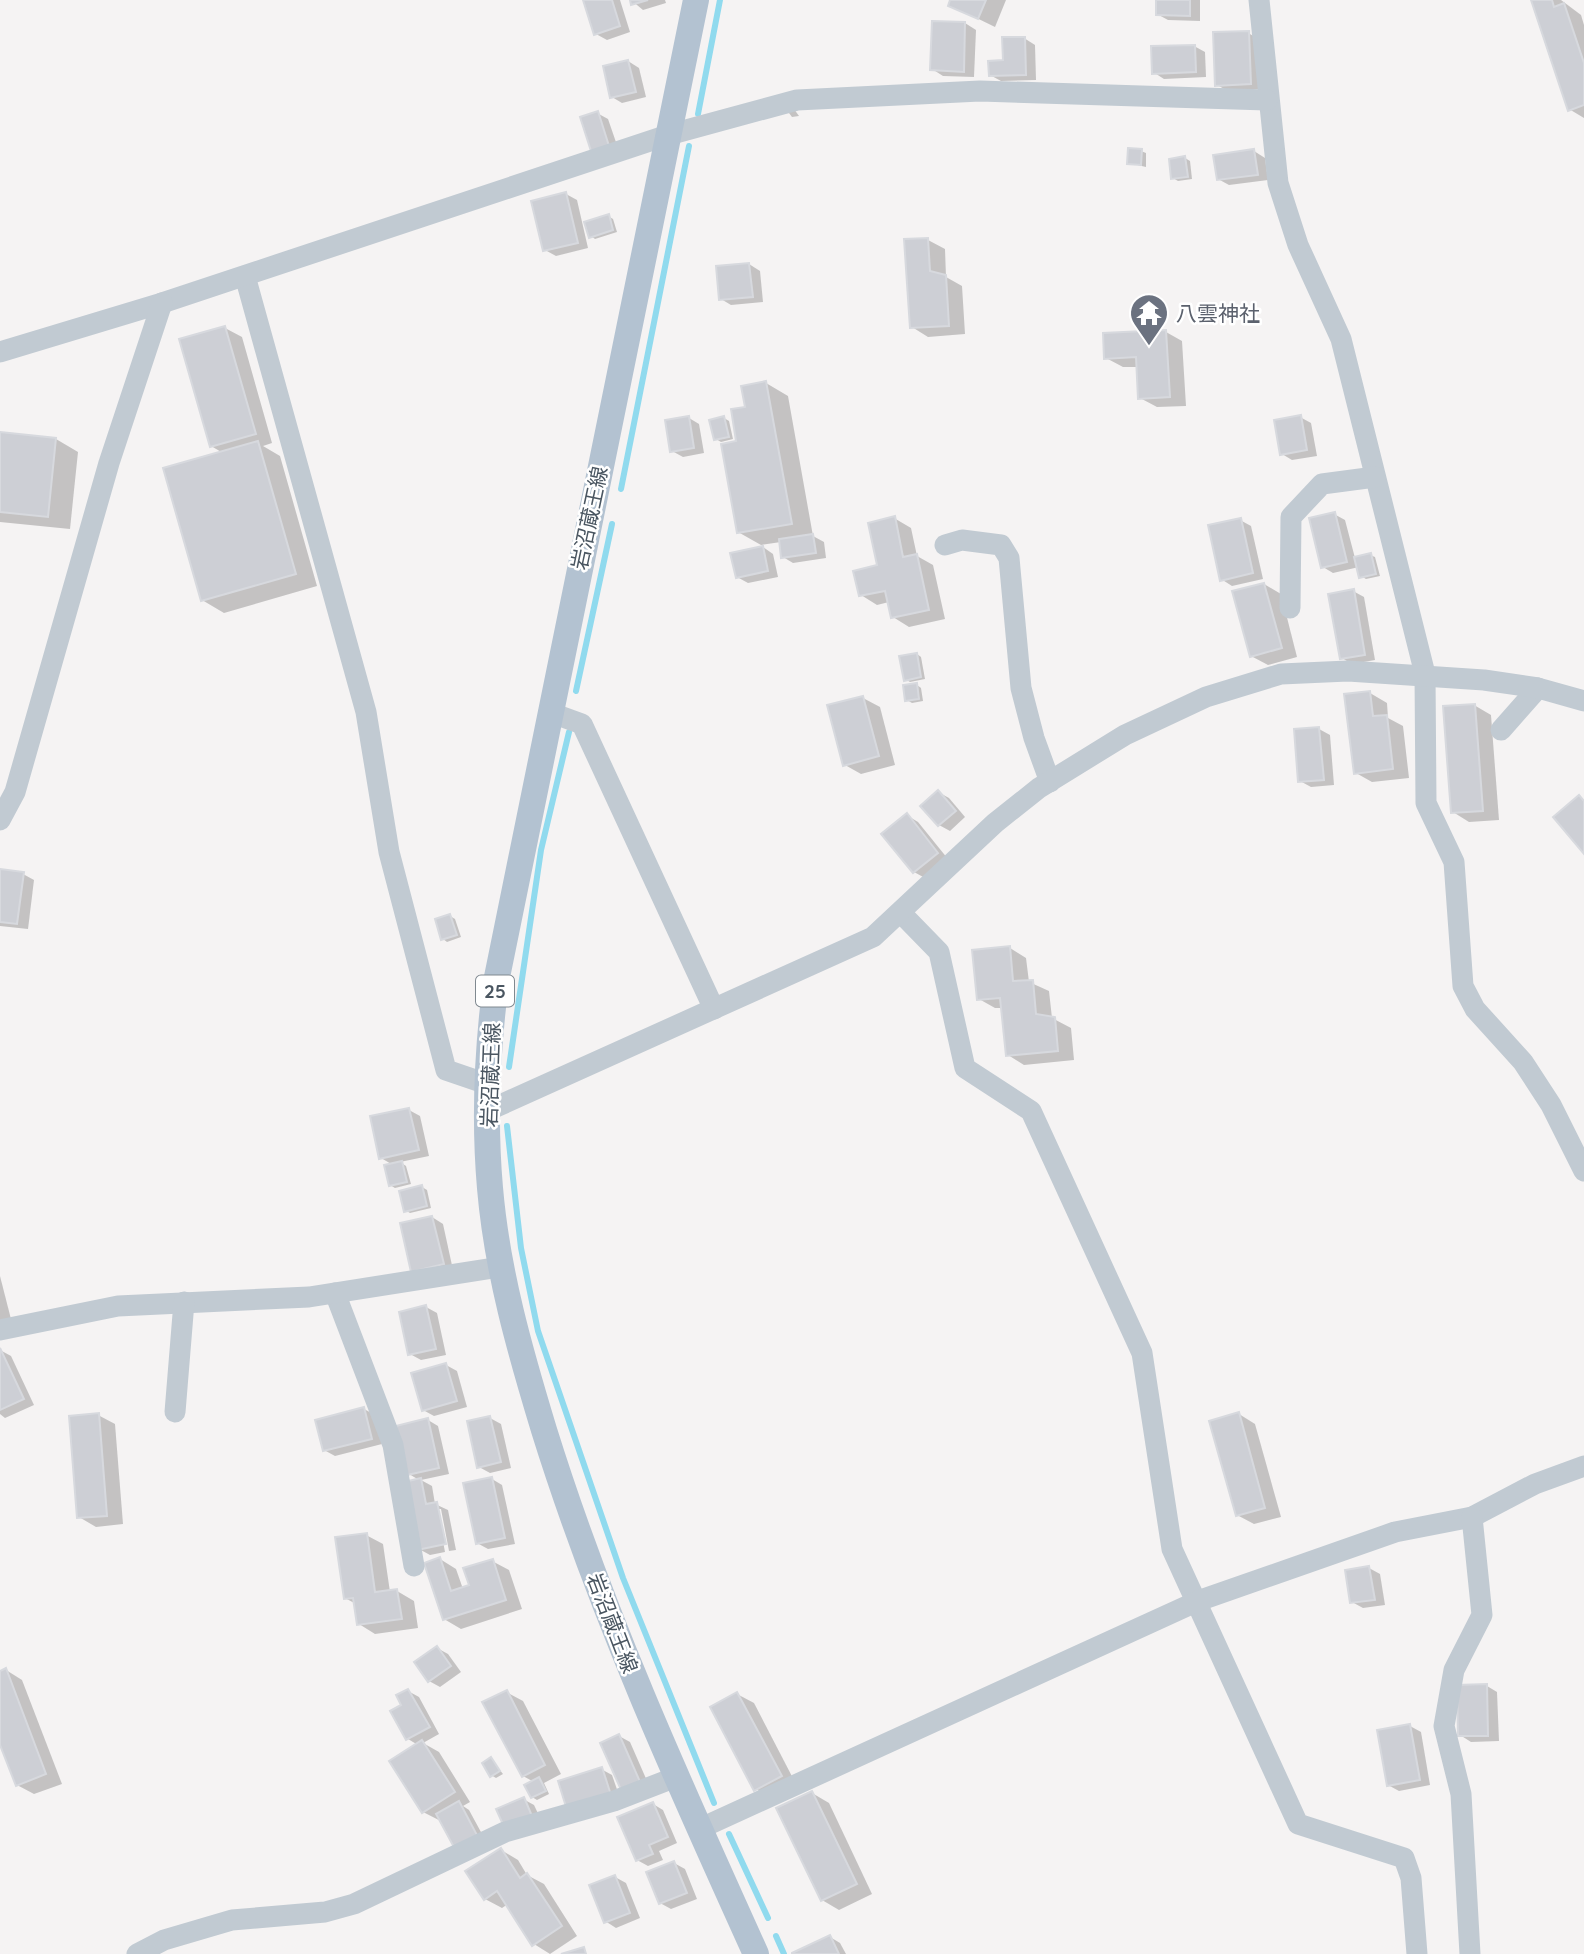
<svg xmlns="http://www.w3.org/2000/svg" width="1584" height="1954" font-family="Quicksand,'Noto Sans JP',sans-serif">
  <rect width="100%" height="100%" fill="#f5f3f3"/>
  <!-- shadow -->
  <g fill="#0003">
    <path d="M585 0H620L630 32 607 40 596 34Z"/>
    <path d="M631 0H665L666 3 643 10Z"/>
    <path d="M952 0H1006L995 27 950 5Z"/>
    <path d="M1158 0H1200V21L1168 20 1157 14Z"/>
    <path d="M1533 0H1561L1581 15 1584 25V118L1569 109Z"/>
    <path d="M965 23 976 30 974 77 943 76 932 69Z"/>
    <path d="M1248 33 1259 39 1261 89 1228 91 1217 85Z"/>
    <path d="M1024 38 1035 45 1036 80 1001 81 990 75Z"/>
    <path d="M1194 46 1205 52 1206 77 1164 79 1153 72Z"/>
    <path d="M628 61 639 68 646 97 622 103 612 97Z"/>
    <path d="M786 109H794L799 116 792 117Z"/>
    <path d="M597 113 608 119 619 151 603 156Z"/>
    <path d="M1141 151 1146 153V167L1129 163Z"/>
    <path d="M1254 151 1265 158 1268 180 1229 185 1218 179Z"/>
    <path d="M1185 158 1190 161 1192 179 1178 181 1173 178Z"/>
    <path d="M566 194 577 200 588 248 556 256 545 250Z"/>
    <path d="M608 216 613 219 617 232 595 239 591 236Z"/>
    <path d="M928 240 945 249 946 277 962 286 965 334 928 337 912 327Z"/>
    <path d="M749 264 760 271 763 302 731 305 721 299Z"/>
    <path d="M225 328 242 337 272 443 263 446 280 456 317 586 224 613 202 600 223 453 211 446Z"/>
    <path d="M1166 332 1182 341 1186 406 1157 407 1140 398 1139 367H1123L1106 358Z"/>
    <path d="M766 383 788 396 813 536 824 542 826 558 793 563 783 557 781 542 761 545 738 532V442L747 408Z"/>
    <path d="M1300 417 1311 423 1317 456 1292 460 1282 454Z"/>
    <path d="M689 418 699 424 704 453 683 457 672 451Z"/>
    <path d="M724 418 729 421 733 439 721 442 716 439Z"/>
    <path d="M0 434 56 439 78 452 70 529 0 522Z"/>
    <path d="M1334 514 1345 520 1355 558 1370 555 1375 557 1380 576 1366 579 1361 576 1359 567 1333 573 1323 567Z"/>
    <path d="M894 518 911 528 917 556 933 565 945 619 909 627 893 617 889 602 877 605 861 595 879 567Z"/>
    <path d="M1240 520 1251 526 1263 579 1232 586 1221 579Z"/>
    <path d="M763 547 773 554 778 577 748 583 737 577Z"/>
    <path d="M1264 584 1281 594 1297 657 1268 665 1251 656Z"/>
    <path d="M1353 591 1364 597 1375 660 1352 664 1342 658Z"/>
    <path d="M917 654 921 657 925 679 910 682 905 679Z"/>
    <path d="M917 685 921 688 923 701 912 703 907 700Z"/>
    <path d="M1370 693 1387 703 1388 718 1403 726 1409 778 1372 782 1356 773Z"/>
    <path d="M863 698 880 707 895 765 861 774 845 765Z"/>
    <path d="M1474 705 1491 715 1499 820 1469 822 1453 812Z"/>
    <path d="M1319 729 1330 735 1334 785 1311 787 1300 781Z"/>
    <path d="M938 792 949 798 965 817 950 831 939 825Z"/>
    <path d="M908 816 918 822 948 859 925 878 914 872Z"/>
    <path d="M0 871 23 874 34 880 28 929 0 926Z"/>
    <path d="M450 916 455 919 461 937 447 942 443 939Z"/>
    <path d="M1010 948 1026 958 1029 982 1049 991 1052 1018 1071 1028 1074 1060 1024 1065 1008 1055 1003 1008H995L979 999Z"/>
    <path d="M409 1110 420 1116 429 1156 400 1162 406 1166 411 1184 395 1188 390 1185 393 1165 381 1158Z"/>
    <path d="M422 1187 427 1190 431 1208 410 1213 405 1210Z"/>
    <path d="M432 1217 443 1224 453 1270 424 1277Z"/>
    <path d="M0 1276 13 1327 0 1330Z"/>
    <path d="M426 1307 437 1313 446 1355 421 1360 410 1354Z"/>
    <path d="M0 1350 11 1356 34 1405 5 1418 0 1414Z"/>
    <path d="M446 1365 457 1371 467 1407 434 1416 423 1410Z"/>
    <path d="M364 1409 375 1415 382 1444 335 1456 324 1450Z"/>
    <path d="M1239 1414 1255 1424 1281 1517 1254 1524 1237 1515Z"/>
    <path d="M98 1415 115 1424 123 1524 96 1527 79 1517Z"/>
    <path d="M490 1418 501 1424 511 1468 490 1473 479 1467Z"/>
    <path d="M428 1420 438 1426 449 1474 421 1480 432 1486 435 1504 448 1510 456 1550 449 1551 441 1509H437L445 1552 430 1555 419 1549V1480L409 1474Z"/>
    <path d="M492 1479 502 1485 515 1544 488 1549 477 1543Z"/>
    <path d="M366 1535 383 1544 390 1592 397 1591 414 1601 418 1628 375 1634 359 1624 356 1604 345 1598Z"/>
    <path d="M440 1559 456 1569 463 1589 471 1586 492 1561 509 1570 522 1609 461 1629 444 1619Z"/>
    <path d="M1369 1568 1380 1574 1385 1605 1363 1608 1352 1602Z"/>
    <path d="M437 1648 448 1654 461 1672 440 1687 429 1681Z"/>
    <path d="M6 1670 22 1680 62 1784 34 1794 17 1785 0 1740V1673Z"/>
    <path d="M1487 1686 1497 1692 1499 1741 1471 1742 1460 1735Z"/>
    <path d="M408 1691 419 1697 439 1734 423 1743 439 1752 470 1802 463 1806 469 1810 488 1845 423 1812 418 1745 408 1739 403 1705Z"/>
    <path d="M506 1692 523 1701 561 1774 544 1783 549 1794 537 1800 532 1797 534 1782 523 1776Z"/>
    <path d="M737 1694 754 1703 797 1786 772 1799 756 1789Z"/>
    <path d="M1410 1726 1421 1732 1430 1785 1399 1791 1388 1785Z"/>
    <path d="M619 1736 630 1742 651 1790 624 1791Z"/>
    <path d="M491 1759 503 1774 496 1778 491 1775Z"/>
    <path d="M601 1769 612 1775 621 1801 560 1782Z"/>
    <path d="M812 1793 829 1803 872 1894 839 1910 822 1900Z"/>
    <path d="M523 1799 534 1805 542 1822 499 1810Z"/>
    <path d="M653 1804 663 1810 677 1843 659 1851 663 1860 648 1866 637 1860Z"/>
    <path d="M501 1850 518 1860 527 1875 544 1884 577 1936 550 1954 534 1944 508 1904 502 1908 485 1899Z"/>
    <path d="M674 1863 685 1869 697 1899 671 1909 660 1903Z"/>
    <path d="M615 1877 626 1883 640 1918 616 1928 605 1921Z"/>
    <path d="M830 1937 840 1943 846 1954H794Z"/>
  </g>
  <g fill="none" stroke-linecap="round" stroke-linejoin="round">
    <!-- stream -->
    <g stroke="#90daee" stroke-width="6">
      <path d="M698 114 720 0"/>
      <path d="M621 489 689 146"/>
      <path d="M576 691 612 524"/>
      <path d="M509 1067 541 850 569 732"/>
      <path d="M507 1126 521 1248 538 1331 623 1578 714 1803"/>
      <path d="M729 1834 768 1918"/>
      <path d="M776 1936 784 1954"/>
    </g>
  </g>
  <!-- building -->
  <g fill="#cdcfd5" stroke="#d7d9de" stroke-width="2">
    <path d="M583 0H612L620 26 594 35Z"/>
    <path d="M630 0H648L631 5Z"/>
    <path d="M950 0H986L978 19 948 6Z"/>
    <path d="M1156 0H1190V16L1156 15Z"/>
    <path d="M1531 0H1552L1554 7 1564 3 1584 63V105L1568 111Z"/>
    <path d="M932 21 965 22 964 72 930 70Z"/>
    <path d="M1249 31 1251 84 1215 86 1213 32Z"/>
    <path d="M1002 37H1025L1026 75 989 76 988 61 1003 60Z"/>
    <path d="M1195 45 1196 72 1152 74 1151 46Z"/>
    <path d="M628 60 636 92 610 98 603 66Z"/>
    <path d="M598 111 609 146 591 151 580 117Z"/>
    <path d="M1128 148 1142 149 1141 165 1127 164Z"/>
    <path d="M1254 149 1258 175 1217 180 1213 155Z"/>
    <path d="M1185 156 1188 177 1171 179 1169 159Z"/>
    <path d="M566 192 578 243 543 251 531 201Z"/>
    <path d="M609 214 613 230 589 238 584 222Z"/>
    <path d="M928 238 930 271 946 275 949 326 910 328 904 239Z"/>
    <path d="M749 263 753 297 719 300 716 266Z"/>
    <path d="M225 326 256 434 210 447 179 339Z"/>
    <path d="M1166 330 1170 397 1138 399 1136 357 1104 359 1103 333Z"/>
    <path d="M766 381 792 524 737 533 721 444 736 441 731 409 745 407 741 386Z"/>
    <path d="M1301 415 1307 450 1280 455 1274 420Z"/>
    <path d="M689 416 694 448 670 452 665 420Z"/>
    <path d="M724 416 729 437 714 440 709 420Z"/>
    <path d="M0 432 56 438 48 517 0 512Z"/>
    <path d="M258 441 296 574 201 601 163 468Z"/>
    <path d="M1335 512 1347 562 1321 568 1309 518Z"/>
    <path d="M895 516 903 557 917 554 929 610 891 618 885 591 859 596 853 571 877 565 868 523Z"/>
    <path d="M1241 518 1253 573 1220 581 1208 525Z"/>
    <path d="M813 534 816 553 781 558 779 539Z"/>
    <path d="M763 546 768 571 736 578 730 553Z"/>
    <path d="M1371 553 1376 574 1359 578 1354 557Z"/>
    <path d="M1264 583 1282 648 1250 657 1232 591Z"/>
    <path d="M1354 589 1365 655 1340 659 1328 594Z"/>
    <path d="M917 653 921 677 904 681 899 656Z"/>
    <path d="M917 683 919 699 905 701 903 685Z"/>
    <path d="M1370 691 1373 716 1387 715 1393 769 1354 774 1344 694Z"/>
    <path d="M863 696 879 756 843 766 827 705Z"/>
    <path d="M1475 704 1483 811 1451 813 1443 706Z"/>
    <path d="M1319 727 1324 780 1298 782 1294 729Z"/>
    <path d="M938 790 956 811 938 826 920 806Z"/>
    <path d="M1579 795 1584 801V854L1553 817Z"/>
    <path d="M907 813 938 853 913 873 881 834Z"/>
    <path d="M0 869 24 872 17 924 0 922Z"/>
    <path d="M450 914 457 935 441 940 435 919Z"/>
    <path d="M1010 946 1013 981 1033 980 1036 1014 1055 1017 1058 1051 1006 1056 1000 998 977 1000 972 950Z"/>
    <path d="M409 1108 419 1150 379 1159 370 1116Z"/>
    <path d="M402 1161 407 1182 389 1186 384 1165Z"/>
    <path d="M422 1185 427 1206 404 1212 399 1191Z"/>
    <path d="M432 1216 444 1264 411 1272 400 1223Z"/>
    <path d="M426 1305 436 1349 408 1355 399 1312Z"/>
    <path d="M0 1348 24 1399 0 1410Z"/>
    <path d="M446 1363 457 1401 422 1411 411 1373Z"/>
    <path d="M364 1407 372 1439 323 1451 315 1420Z"/>
    <path d="M1239 1412 1265 1508 1236 1516 1209 1421Z"/>
    <path d="M99 1413 107 1516 77 1518 69 1416Z"/>
    <path d="M490 1416 501 1462 477 1468 467 1421Z"/>
    <path d="M428 1418 439 1468 407 1475 396 1426Z"/>
    <path d="M492 1477 505 1538 476 1544 463 1483Z"/>
    <path d="M421 1478 426 1504 437 1502 446 1544 417 1550 404 1482Z"/>
    <path d="M367 1533 375 1592 397 1589 402 1619 357 1625 353 1598 344 1599 335 1537Z"/>
    <path d="M440 1557 451 1591 469 1585 463 1568 493 1559 506 1600 443 1620 424 1563Z"/>
    <path d="M1369 1566 1375 1600 1350 1603 1345 1570Z"/>
    <path d="M437 1646 451 1666 428 1682 414 1662Z"/>
    <path d="M6 1668 46 1774 16 1786 0 1745V1671Z"/>
    <path d="M1487 1684 1488 1736H1458L1457 1685Z"/>
    <path d="M408 1689 430 1727 406 1740 390 1711 401 1705 396 1695Z"/>
    <path d="M507 1690 545 1765 522 1777 482 1702Z"/>
    <path d="M737 1692 782 1776 754 1791 710 1707Z"/>
    <path d="M1410 1724 1420 1780 1387 1786 1377 1730Z"/>
    <path d="M619 1734 641 1784 622 1792 600 1743Z"/>
    <path d="M422 1740 455 1792 422 1813 389 1761Z"/>
    <path d="M491 1757 500 1771 490 1777 482 1763Z"/>
    <path d="M602 1767 611 1795 567 1810 558 1781Z"/>
    <path d="M539 1777 546 1791 531 1798 524 1785Z"/>
    <path d="M812 1791 857 1884 821 1901 776 1808Z"/>
    <path d="M524 1797 532 1816 505 1829 496 1809Z"/>
    <path d="M459 1801 479 1839 456 1851 436 1814Z"/>
    <path d="M653 1802 668 1837 649 1845 653 1854 636 1861 617 1817Z"/>
    <path d="M501 1848 520 1878 527 1873 562 1926 532 1946 497 1891 484 1900 465 1871Z"/>
    <path d="M674 1861 687 1893 659 1904 646 1872Z"/>
    <path d="M615 1875 630 1913 604 1923 589 1885Z"/>
    <path d="M830 1935 839 1954H792V1953Z"/>
    <path d="M584 1947 586 1954H561Z"/>
  </g>
  <g fill="none" stroke-linecap="round" stroke-linejoin="round">
    <!-- minor -->
    <g stroke="#c1cad2" stroke-width="21">
      <path d="M1259 0 1278 183 1298 245 1341 339 1425 674 1426 803 1454 862 1463 986 1475 1009 1523 1062 1551 1105 1584 1171"/>
      <path d="M245 276 366 712 389 852 446 1070 487 1084"/>
      <path d="M0 352 162 303 668 135 797 100 980 91 1267 100"/>
      <path d="M945 545 962 540 1001 545 1009 558 1021 688 1034 738 1050 782"/>
      <path d="M1290 608 1291 517 1322 484 1375 477"/>
      <path d="M549 712 582 724 714 1009"/>
      <path d="M1501 730 1538 688"/>
      <path d="M0 820 15 792 109 463 162 303"/>
      <path d="M901 913 939 952 965 1068 1031 1111 1142 1353 1172 1549 1298 1824 1404 1858 1411 1878 1417 1954"/>
      <path d="M487 1111 873 937 995 823 1039 788 1125 735 1206 697 1281 674 1348 671 1484 680 1538 688 1584 701"/>
      <path d="M335 1293 393 1445 414 1566"/>
      <path d="M0 1330 118 1306 309 1297 500 1267"/>
      <path d="M175 1412 184 1302"/>
      <path d="M699 1829 1198 1601 1395 1532 1472 1517 1535 1484 1584 1466"/>
      <path d="M137 1954 164 1940 232 1920 325 1912 354 1904 505 1832 614 1801 676 1777"/>
      <path d="M1470 1954 1461 1794 1444 1726 1454 1670 1482 1615 1472 1517"/>
    </g>
    <!-- major -->
    <path stroke="#b3c2d1" stroke-width="26" d="M696 0 496 982C487 1051 484 1119 490 1188 497 1271 520 1351 544 1430 600 1610 678 1782 756 1954"/>
  </g>
  <!-- icons -->
  <defs>
    <symbol id="temple-pin" viewBox="-11 -11 22 30"><path d="M0 17L-7.5 6A9.5 9.5 0 1 1 7.5 6Z" fill="#6b7280" stroke="#fff"/><path d="M0-6L5-2H3V0L6.5 2.5H4V6H1.5V3h-3V6H-4V2.5H-6.5L-3 0V-2H-5Z" fill="#fff"/></symbol>
  </defs>
  <g fill-rule="evenodd">
    <use href="#temple-pin" x="1127" y="291" width="44" height="60"/>
  </g>
  <g text-anchor="middle" dominant-baseline="central" stroke-width="5" stroke-linejoin="round" paint-order="stroke">
    <!-- shield labels -->
    <rect fill="#fff" stroke="#808990" stroke-width="2" x="476" y="975.5" width="38" height="31" rx="5"/>
    <g font-size="19" font-weight="bold" fill="#4a5661">
      <text x="495" y="991">25</text>
    </g>
    <!-- worship labels -->
    <g font-size="21" fill="#5b616d" stroke="#fff" text-anchor="start">
      <text x="1176" y="313">八雲神社</text>
    </g>
    <!-- street labels -->
    <g font-size="21" fill="#4a5661" stroke="#fff">
      <text transform="translate(589 518) rotate(-78)">岩沼蔵王線</text>
      <text transform="translate(490 1075) rotate(-88)">岩沼蔵王線</text>
      <text transform="translate(613 1623) rotate(69)">岩沼蔵王線</text>
    </g>
  </g>
</svg>
